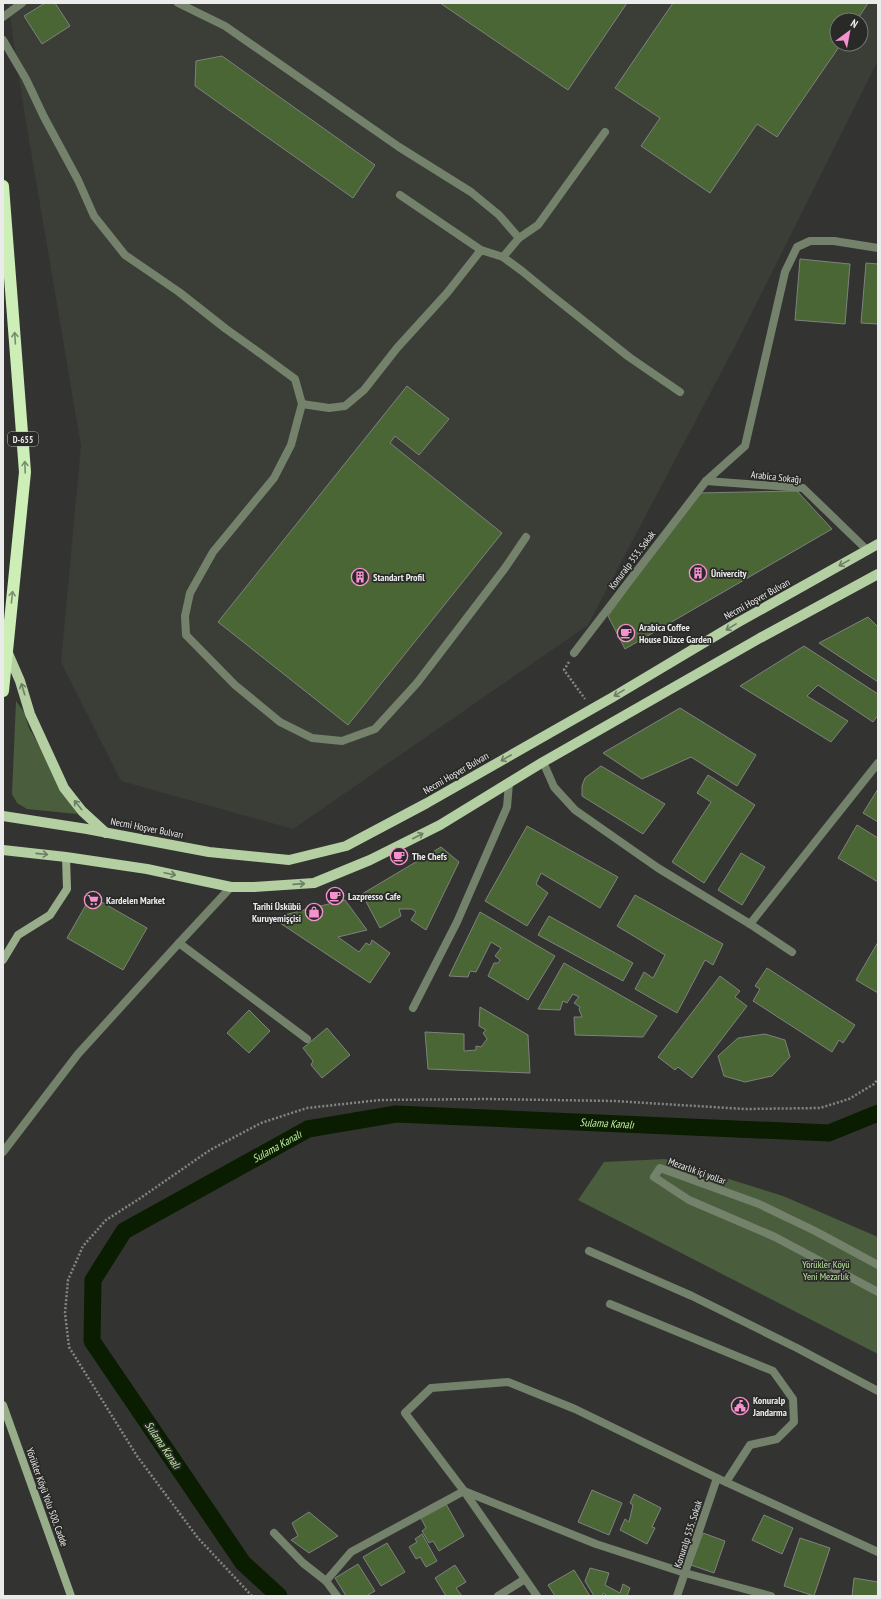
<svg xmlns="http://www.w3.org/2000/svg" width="881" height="1599" font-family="'PT Sans Narrow',sans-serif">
  <rect width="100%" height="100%" fill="#333432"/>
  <!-- built -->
  <path fill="#3a3e37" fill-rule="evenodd" d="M8 3H878V60L735 346 588 625 293 829 121 781 61 662 81 446 24 110ZM837 20H861V44H837Z"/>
  <!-- green -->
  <g fill="#4a5d3d">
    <path d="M16 701 24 712 29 728 76 808 77 814 27 809 17 803 12 794Z"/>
    <path d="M665 1159 783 1196 878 1237V1354L578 1200 604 1162Z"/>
  </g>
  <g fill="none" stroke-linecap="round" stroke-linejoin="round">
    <!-- canal -->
    <path stroke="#0a1d00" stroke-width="17" id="s1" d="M279 1596 243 1563 92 1341 93 1280 124 1231 308 1129 396 1114 829 1133 878 1113"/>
  </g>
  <!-- building -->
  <g fill="#4a6635" stroke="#7f817f">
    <path d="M45 3H55L70 26 42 44 24 16Z"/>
    <path d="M440 3H627L568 90Z"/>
    <path d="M673 3H868L857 20H837V44H841L777 137 757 124 710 193 641 146 660 118 615 88Z"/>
    <path d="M222 56 375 165 353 198 195 86 196 61Z"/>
    <path d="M800 259 850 264 845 324 795 320Z"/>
    <path d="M866 263 878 264V324L861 323Z"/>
    <path d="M407 386 449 419 419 455 395 436 390 443 502 533 348 725 218 622Z"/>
    <path d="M797 491 832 529 625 649 608 616 697 493Z"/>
    <path d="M868 617 878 627V682L819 643Z"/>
    <path d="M804 646 878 694V715L873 722 818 685 807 696 848 721 831 742 740 686Z"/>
    <path d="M680 708 756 755 737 786 691 757 642 779 603 753Z"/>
    <path d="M601 766 665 804 643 834 582 796V786L585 778Z"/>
    <path d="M708 775 755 805 704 883 672 862 711 802 697 793Z"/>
    <path d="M878 789V822L863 813Z"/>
    <path d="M857 825 878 838V882L838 858Z"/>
    <path d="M527 826 618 877 600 908 541 873 536 884 548 893 527 926 485 901Z"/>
    <path d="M441 847 459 862 426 930 411 920 416 912 412 909H399L401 916 380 928 362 894Z"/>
    <path d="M741 853 765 867 742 905 718 890Z"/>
    <path d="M635 895 723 944 713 965 705 960 677 1013 635 989 644 972 653 978 665 955 617 926Z"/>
    <path d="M91 896 147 928 123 970 67 938Z"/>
    <path d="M345 900 367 930 338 937 359 952 366 943 370 945 372 940 390 953 370 983 280 923 284 915Z"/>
    <path d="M480 912 555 956 528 1000 488 976 494 963H498L500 960 495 956 501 948 491 942 476 972 470 971 468 977 449 976Z"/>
    <path d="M549 916 633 963 623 981 538 935Z"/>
    <path d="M878 942V993L856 980Z"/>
    <path d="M564 963 657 1016 643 1037 575 1035 574 1017H582L579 1009 580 1007 574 1003 579 997 573 994 567 1003 563 1001 560 1010 538 1009Z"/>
    <path d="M767 968 855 1025 843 1043 839 1040 832 1052 753 1001 760 989 755 986Z"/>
    <path d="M720 976 740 991 735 997 747 1006 692 1078 678 1067 675 1070 658 1057Z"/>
    <path d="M480 1007 528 1035 530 1073 428 1069 425 1032 464 1034V1051L476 1050V1046L481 1047 487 1039 483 1033 486 1030 479 1026Z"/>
    <path d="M249 1010 270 1031 249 1053 227 1033Z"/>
    <path d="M327 1028 350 1055 322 1078 311 1065 313 1061 303 1048Z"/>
    <path d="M765 1034 785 1040 790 1057 772 1076 745 1082 724 1076 718 1056 738 1038Z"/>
    <path d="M592 1490 622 1503 609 1535 578 1522Z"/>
    <path d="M634 1494 661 1508 652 1527 655 1528 647 1544 620 1530 625 1519 629 1522 633 1505 630 1503Z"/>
    <path d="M446 1504 464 1536 439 1551 433 1541 429 1543 422 1531 426 1528 421 1518Z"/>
    <path d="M309 1512 338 1536 309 1553 291 1540 298 1536 292 1523Z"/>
    <path d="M764 1515 793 1528 782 1554 752 1540Z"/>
    <path d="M703 1533 725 1541 714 1573 691 1565Z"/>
    <path d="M422 1534 437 1561 426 1567 420 1557 416 1559 409 1547 417 1542 415 1539Z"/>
    <path d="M800 1538 830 1548 814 1596 784 1586Z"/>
    <path d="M387 1543 405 1572 381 1586 363 1557Z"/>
    <path d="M358 1564 375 1591 366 1596H346L335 1578Z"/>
    <path d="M455 1565 466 1582 456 1588 462 1596H446L435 1578Z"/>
    <path d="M590 1568 609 1573 605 1585 620 1593 623 1584 630 1588 627 1596H608L603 1593 602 1596H594L585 1581Z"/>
    <path d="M574 1570 590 1596H555L548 1585Z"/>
    <path d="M854 1578 878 1582V1596H852Z"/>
  </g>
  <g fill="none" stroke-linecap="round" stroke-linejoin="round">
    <!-- path -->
    <g stroke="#858684" stroke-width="2.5" stroke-dasharray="2 2" stroke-linecap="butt">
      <path d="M569 662 564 670 585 699"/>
      <path d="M252 1596 198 1538 137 1456 69 1347 65 1313 68 1280 83 1246 106 1220 139 1199 210 1150 261 1123 307 1108 380 1100 488 1099 614 1101 745 1109 820 1108 849 1099 874 1084 878 1079"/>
    </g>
    <!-- lane -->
    <g stroke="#74826c" stroke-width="8">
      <path d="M178 3 225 26 399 147 471 192 499 215 519 238 503 257"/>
      <path d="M3 17 22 3"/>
      <path d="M3 40 26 79 44 117 78 180 94 216 125 255 179 292 226 329 261 354 295 379 302 404 291 445 274 478 213 552 190 593 185 616 186 635 235 685 280 722 312 738 342 741 375 729 417 683 505 568 526 537"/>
      <path d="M400 195 481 250"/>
      <path d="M519 238 538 225 605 132"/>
      <path d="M834 241 878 248"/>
      <path d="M302 404 329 408 345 406 364 390 397 348 447 293 481 250 503 257 522 271 550 294 629 357 680 392"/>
      <path d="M543 762 554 787 575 810 658 868 750 924 792 952"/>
      <path d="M750 924 878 763"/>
      <path d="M413 1008 457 922 507 807 509 783"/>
      <path d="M878 1265 815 1231 759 1204 660 1168 654 1177 689 1200 775 1237 878 1292"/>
    </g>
    <!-- street -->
    <g stroke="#74826c" stroke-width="8">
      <path d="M706 481 803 488 867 550"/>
      <path d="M574 653 706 481 745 446 785 272 797 247 810 241H834"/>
      <path d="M179 943 231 887"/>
      <path d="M3 1152 78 1054 179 943 307 1039"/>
      <path d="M589 1251 692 1296 797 1348 878 1391"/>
      <path d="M610 1304 773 1371 793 1399 794 1422 777 1439 750 1445 726 1482"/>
      <path d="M274 1533 303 1563 326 1581"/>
      <path d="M337 1596 326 1581 351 1552 464 1491 596 1544 685 1573 771 1596"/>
      <path d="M498 1596 525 1579"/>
      <path d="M537 1596 464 1491 405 1413 431 1388 508 1382 575 1409 717 1478 878 1552"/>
      <path d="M677 1596 717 1478"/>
    </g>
    <!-- secondary -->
    <g stroke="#98ae8a" stroke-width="8">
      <path d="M3 960 18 935 50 915 67 889 66 857"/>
      <path d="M3 1405 71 1596"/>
    </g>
    <!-- primary -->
    <g stroke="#b4d0a2" stroke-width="10">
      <path d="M7 651 20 681 30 714 64 788 82 811 106 833"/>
      <path d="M3 816 87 829 209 852 289 860 346 846 427 803 613 697 737 623 878 544"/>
      <path d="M3 850 66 857 147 869 231 887H254L314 883 370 860 440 825 543 762 760 638 878 574"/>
    </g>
    <!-- highway -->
    <path stroke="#cdeeb7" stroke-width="12" d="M3 186 25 472 3 691"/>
  </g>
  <!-- one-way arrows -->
  <defs><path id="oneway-shaft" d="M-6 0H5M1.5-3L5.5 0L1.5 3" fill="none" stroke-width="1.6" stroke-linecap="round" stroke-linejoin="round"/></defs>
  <g stroke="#7b8c70">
    <use href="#oneway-shaft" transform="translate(15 338) rotate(-94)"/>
    <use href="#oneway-shaft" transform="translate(25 467) rotate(-92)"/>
    <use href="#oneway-shaft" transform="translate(12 597) rotate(-84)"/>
  </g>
  <g stroke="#6e7d65">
    <use href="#oneway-shaft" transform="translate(844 563) rotate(151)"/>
    <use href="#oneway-shaft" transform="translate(731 627) rotate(149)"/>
    <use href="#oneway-shaft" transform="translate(23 689) rotate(-107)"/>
    <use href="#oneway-shaft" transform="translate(619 693) rotate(149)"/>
    <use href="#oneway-shaft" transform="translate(506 758) rotate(150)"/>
    <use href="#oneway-shaft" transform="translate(78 805) rotate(-129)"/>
    <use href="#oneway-shaft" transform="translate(418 836) rotate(-27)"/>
    <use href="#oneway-shaft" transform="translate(42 854) rotate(6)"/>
    <use href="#oneway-shaft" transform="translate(170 874) rotate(12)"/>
    <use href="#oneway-shaft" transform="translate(299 884) rotate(-4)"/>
  </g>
  <!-- icons -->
  <defs>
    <symbol id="building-ring" viewBox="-11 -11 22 22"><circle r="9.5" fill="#292a28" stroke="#f690cf" stroke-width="1.5"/><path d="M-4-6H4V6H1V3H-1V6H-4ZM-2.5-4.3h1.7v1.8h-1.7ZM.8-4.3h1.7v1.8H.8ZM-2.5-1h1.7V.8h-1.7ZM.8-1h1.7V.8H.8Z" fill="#f690cf"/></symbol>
    <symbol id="cafe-ring" viewBox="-11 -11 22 22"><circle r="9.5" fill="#292a28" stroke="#f690cf" stroke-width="1.5"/><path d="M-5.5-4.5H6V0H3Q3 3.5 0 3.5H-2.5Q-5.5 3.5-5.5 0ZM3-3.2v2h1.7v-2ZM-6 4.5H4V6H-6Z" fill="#f690cf"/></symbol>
    <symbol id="supermarket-ring" viewBox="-11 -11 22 22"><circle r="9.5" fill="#292a28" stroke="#f690cf" stroke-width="1.5"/><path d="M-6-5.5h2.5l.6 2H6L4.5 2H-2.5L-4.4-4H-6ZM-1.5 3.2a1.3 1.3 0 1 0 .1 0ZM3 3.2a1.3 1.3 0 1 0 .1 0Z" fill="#f690cf"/></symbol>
    <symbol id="shop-ring" viewBox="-11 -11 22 22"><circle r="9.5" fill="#292a28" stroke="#f690cf" stroke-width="1.5"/><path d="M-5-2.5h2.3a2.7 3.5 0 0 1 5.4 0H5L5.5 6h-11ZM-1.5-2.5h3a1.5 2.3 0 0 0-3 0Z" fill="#f690cf"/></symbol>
    <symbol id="civic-ring" viewBox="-11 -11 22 22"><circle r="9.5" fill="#292a28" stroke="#f690cf" stroke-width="1.5"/><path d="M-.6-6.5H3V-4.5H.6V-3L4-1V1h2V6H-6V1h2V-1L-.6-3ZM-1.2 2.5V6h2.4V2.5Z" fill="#f690cf"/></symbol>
  </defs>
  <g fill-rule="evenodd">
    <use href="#building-ring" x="688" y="563" width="20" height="20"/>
    <use href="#building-ring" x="350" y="567" width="20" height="20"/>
    <use href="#cafe-ring" x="616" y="623" width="20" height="20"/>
    <use href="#cafe-ring" x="389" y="846" width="20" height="20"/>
    <use href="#cafe-ring" x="325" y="886" width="20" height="20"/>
    <use href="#supermarket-ring" x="83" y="890" width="20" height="20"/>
    <use href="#shop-ring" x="304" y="902" width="20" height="20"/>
    <use href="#civic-ring" x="730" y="1396" width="20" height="20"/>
  </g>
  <g text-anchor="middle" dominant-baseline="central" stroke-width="3.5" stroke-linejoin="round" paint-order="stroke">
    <!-- shield labels -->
    <rect fill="#292a28" stroke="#b0b1b0" stroke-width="1" x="8" y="432" width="30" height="14" rx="3"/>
    <g font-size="9" font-weight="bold" fill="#eaebea">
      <text x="23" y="439">D-655</text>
    </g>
    <!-- street labels -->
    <g font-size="10" fill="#eaebea" stroke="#292a28">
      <text transform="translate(776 477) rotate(6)">Arabica Sokağı</text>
      <text transform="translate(632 560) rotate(-53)">Konuralp 353. Sokak</text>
      <text transform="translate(757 599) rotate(-29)">Necmi Hoşver Bulvarı</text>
      <text transform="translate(456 773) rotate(-30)">Necmi Hoşver Bulvarı</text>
      <text transform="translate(147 828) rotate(11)">Necmi Hoşver Bulvarı</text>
      <text transform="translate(697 1171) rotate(20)">Mezarlık içi yollar</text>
      <text transform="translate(47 1497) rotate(70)">Yörükler Köyü Yolu 500. Cadde</text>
      <text transform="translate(688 1534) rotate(-72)">Konuralp 535. Sokak</text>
    </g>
    <!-- poi labels -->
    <g font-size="10" font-weight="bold" fill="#eaebea" stroke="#292a28" text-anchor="start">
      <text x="711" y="573">Ünivercity</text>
      <text x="373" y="577">Standart Profil</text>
      <text x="639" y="627">Arabica Coffee<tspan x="639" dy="12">House Düzce Garden</tspan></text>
      <text x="412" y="856">The Chefs</text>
      <text x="348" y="896">Lazpresso Cafe</text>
      <text x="106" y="900">Kardelen Market</text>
      <text x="301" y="906" text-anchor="end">Tarihi Üskübü<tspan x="301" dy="12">Kuruyemişçisi</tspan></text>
      <text x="753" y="1400">Konuralp<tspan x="753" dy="12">Jandarma</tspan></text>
    </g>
    <!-- park labels -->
    <g font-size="10" fill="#b9e69b" stroke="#292a28">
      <text x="826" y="1264">Yörükler Köyü<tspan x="826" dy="12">Yeni Mezarlık</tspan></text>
    </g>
    <!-- water labels -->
    <g font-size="11" font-style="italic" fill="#c0eda1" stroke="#292a28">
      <text stroke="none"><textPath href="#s1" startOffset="947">Sulama Kanalı</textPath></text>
      <text stroke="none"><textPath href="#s1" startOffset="611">Sulama Kanalı</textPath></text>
      <text transform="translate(163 1445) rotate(56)">Sulama Kanalı</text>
    </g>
  </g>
  <!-- border -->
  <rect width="881" height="1599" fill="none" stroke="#eaebea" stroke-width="8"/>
  <!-- north arrow -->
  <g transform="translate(849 32) rotate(32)"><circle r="19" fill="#292a28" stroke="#767776"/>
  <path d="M0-3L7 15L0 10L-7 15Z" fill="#f690cf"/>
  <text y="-6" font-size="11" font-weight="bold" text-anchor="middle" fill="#eaebea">N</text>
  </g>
</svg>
